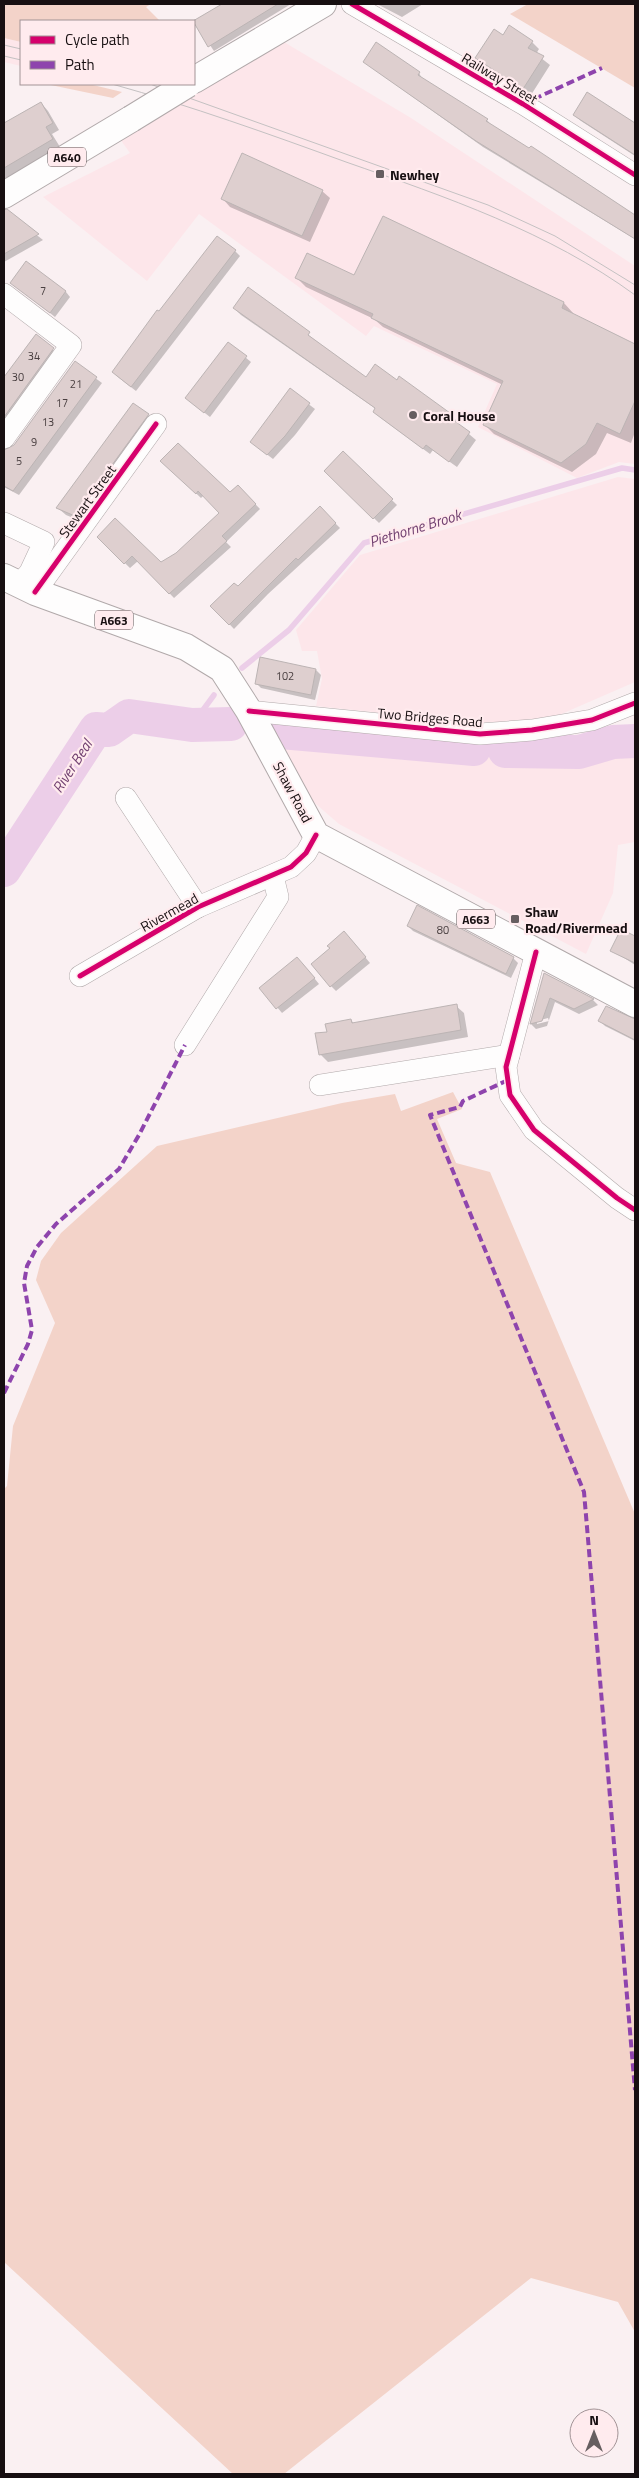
<svg xmlns="http://www.w3.org/2000/svg" width="639" height="2478" font-family="'Titillium Web',sans-serif">
  <rect width="100%" height="100%" fill="#faf0f2"/>
  <!-- built -->
  <g fill="#fde6ea">
    <path d="M4 38 21 42V66L4 62Z"/>
    <path d="M284 42 411 118 635 266V464L619 462 577 478 478 427 497 384 374 326 366 336 199 214 147 281 43 197 130 153 120 139 206 86Z"/>
    <path d="M618 477 635 479V682L543 722H464L316 706 322 679 317 651H302L296 630 360 555Z"/>
    <path d="M279 737 552 758 635 748V842L618 845 613 893 586 954 339 824 309 798Z"/>
  </g>
  <!-- green -->
  <g fill="#f3d3c9">
    <path d="M4 4H151L146 7 160 21H21V42L4 38Z"/>
    <path d="M528 4H635V88L510 14Z"/>
    <path d="M46 84H89L122 92 113 98Z"/>
    <path d="M453 1092 462 1109 437 1119 456 1163 490 1172 635 1514V2332L618 2302 531 2278 284 2474H233L4 2262V1489L7 1486 13 1426 55 1323 36 1280 41 1261 61 1233 157 1146 342 1103 395 1094 401 1111Z"/>
  </g>
  <!-- shadow -->
  <g fill="#0003" fill-rule="evenodd">
    <path d="M224 4H291L214 51 194 22Z"/>
    <path d="M377 4H423L402 17Z"/>
    <path d="M503 36 532 42 539 49 536 54 550 65 531 95 484 66 477 58Z"/>
    <path d="M364 62 419 73 423 80 487 120 492 126 599 191 635 217V239L483 147Z"/>
    <path d="M587 94 635 123V156L581 121 574 115Z"/>
    <path d="M41 103 48 111 59 130 52 134 60 147 4 179V120L6 123Z"/>
    <path d="M322 191 330 198 310 242 230 207 223 199Z"/>
    <path d="M4 212 9 213 43 240 4 262Z"/>
    <path d="M235 251 240 256 136 391 118 377 113 372 159 313Z"/>
    <path d="M355 276 564 303 573 313V315L635 345V432L631 443 607 433 596 454 572 472 494 434 484 424 503 385 383 327 374 319 306 287 296 277Z"/>
    <path d="M12 283 66 292 70 297 55 317Z"/>
    <path d="M248 289 366 379 449 414 456 420V423L476 440 457 467 433 450 430 454 381 418 374 412 376 409 241 315 234 308Z"/>
    <path d="M36 336 58 354 4 430V380Z"/>
    <path d="M228 343 251 362 210 417 192 403Z"/>
    <path d="M75 363 102 383 19 495 4 487V462Z"/>
    <path d="M290 390 315 409 295 435 273 459 256 446Z"/>
    <path d="M148 415 156 423 83 522 66 515 58 508Z"/>
    <path d="M343 453 397 505 379 523 326 471Z"/>
    <path d="M162 461 230 493 238 486 260 509 226 542 231 547 174 598 138 561 130 568 98 537 160 564 176 554 221 513 204 495 201 498Z"/>
    <path d="M320 508 340 528 268 594 234 629 212 606 238 588Z"/>
    <path d="M316 670 321 675 315 700 261 688 256 683Z"/>
    <path d="M408 926 513 958 518 963 511 978 413 931Z"/>
    <path d="M622 931 635 938V965L612 950Z"/>
    <path d="M349 938 370 963 336 991 331 986V949Z"/>
    <path d="M302 963 319 984 282 1013 261 988Z"/>
    <path d="M544 974 593 1000 598 1005 579 1014 555 1002 547 1026 536 1029 531 1024ZM548 1018 549 1021 537 1024V1021Z"/>
    <path d="M456 1006 464 1013 468 1037 328 1062 320 1054 328 1033 351 1020 354 1024Z"/>
    <path d="M628 1019 635 1020V1041L605 1026 600 1021Z"/>
  </g>
  <g fill="none" stroke-linecap="round" stroke-linejoin="round">
    <!-- stream -->
    <g stroke="#eccee8" stroke-width="5.5">
      <path d="M242 668 289 630 364 543 622 468 635 470"/>
      <path d="M192 725 214 695"/>
    </g>
    <!-- river -->
    <g stroke="#eccee8" stroke-width="34">
      <path d="M281 732 474 749"/>
      <path d="M505 751 579 752 613 742 635 741"/>
      <path d="M4 870 96 729 109 730 129 716 192 725 231 724"/>
    </g>
  </g>
  <!-- building -->
  <g fill="#decfcf" stroke="#bcb4b4">
    <path d="M222 4H278L208 47 193 21Z"/>
    <path d="M509 25 533 41 528 48 544 56 523 89 475 58 494 29 503 35Z"/>
    <path d="M376 42 420 72 418 75 488 119 486 121 529 148 531 146 635 215V239L476 141 363 62Z"/>
    <path d="M587 92 635 123V155L573 115Z"/>
    <path d="M41 102 53 123 46 127 53 139 4 168V123Z"/>
    <path d="M242 153 323 190 302 236 221 199Z"/>
    <path d="M7 209 39 234 4 254V210Z"/>
    <path d="M383 216 564 302 562 308 635 344V401L620 434 597 423 586 444 561 463 483 425 503 381 371 318 373 314 295 278 307 253 354 275Z"/>
    <path d="M217 236 236 250 131 387 112 372 157 310 159 311Z"/>
    <path d="M26 261 66 291 50 313 10 283Z"/>
    <path d="M248 287 310 332 308 335 366 377 375 364 397 380 399 376 450 413 449 417 470 432 449 462 426 445 423 449 373 412 375 408 233 308Z"/>
    <path d="M36 334 54 348 4 417V377Z"/>
    <path d="M228 342 247 356 204 413 185 398Z"/>
    <path d="M75 361 97 377 13 491 4 486V450L14 445Z"/>
    <path d="M290 388 310 403 285 436 267 455 250 442Z"/>
    <path d="M133 403 149 414 75 516 56 508Z"/>
    <path d="M178 443 230 492 238 485 256 504 222 536 227 541 169 594 132 556 124 564 97 537 115 518 161 562 176 553 219 513 198 491 196 494 160 461Z"/>
    <path d="M343 451 393 499 373 519 324 471Z"/>
    <path d="M320 506 336 523 298 560 296 558 229 625 210 606 234 583 238 586Z"/>
    <path d="M260 657 316 669 311 695 255 684Z"/>
    <path d="M417 905 514 957 506 974 407 926Z"/>
    <path d="M621 929 635 936V963L610 951Z"/>
    <path d="M344 931 366 957 330 987 311 964 330 948 327 946Z"/>
    <path d="M297 957 315 978 276 1009 259 988Z"/>
    <path d="M544 973 594 999 574 1009 550 998 542 1021 530 1024Z"/>
    <path d="M457 1004 461 1030 319 1055 315 1033 327 1032 325 1024 351 1019 352 1023Z"/>
    <path d="M606 1006 635 1019V1040L598 1021Z"/>
  </g>
  <g fill="none" stroke-linecap="round" stroke-linejoin="round">
    <defs>
      <g id="minor">
        <path d="M352 4 523 104 635 175"/>
        <path d="M4 294 71 345 4 438"/>
        <path d="M4 523 44 542 30 572 20 584"/>
        <path d="M35 592 156 424"/>
        <path d="M249 711 480 734 532 730 592 720 635 703"/>
        <path d="M126 798 198 907"/>
        <path d="M536 952 506 1067 510 1095 534 1130 617 1198 635 1210"/>
        <path d="M80 976 198 907 291 867 306 853 316 835"/>
        <path d="M185 1045 278 897 273 876"/>
        <path d="M320 1085 509 1055"/>
      </g>
      <g id="major">
        <path d="M194 80 323 4"/>
        <path d="M4 195 131 119"/>
        <path d="M4 577 35 592 186 647 222 669 249 711 316 835 635 1004"/>
      </g>
    </defs>
    <!-- minor casing -->
    <use href="#minor" stroke="#b1a9aa" stroke-width="22"/>
    <!-- major casing -->
    <use href="#major" stroke="#b1a9aa" stroke-width="28"/>
    <!-- minor -->
    <use href="#minor" stroke="#fefdfd" stroke-width="21"/>
    <!-- major -->
    <use href="#major" stroke="#fefdfd" stroke-width="26"/>
    <!-- tram -->
    <g stroke="#c4c1c2" stroke-width="1">
      <path d="M4 45 21 49"/>
      <path d="M4 56 21 60"/>
      <path d="M112 84C191 106 269 134 346 162 446 197 549 232 635 295"/>
      <path d="M150 84 488 205 555 236 635 285"/>
    </g>
    <defs>
      <path id="major-bridge" d="M131 119 188 84"/>
    </defs>
    <!-- major-bridge casing -->
    <use href="#major-bridge" stroke="#b1a9aa" stroke-width="28" stroke-linecap="butt"/>
    <!-- major-bridge -->
    <use href="#major-bridge" stroke="#fefdfd" stroke-width="26"/>
    <!-- quiet -->
    <g stroke="#8e44ad" stroke-width="4" stroke-dasharray="8 4" stroke-linecap="butt">
      <path d="M523 104 602 68"/>
      <path d="M508 1080 463 1101 460 1107 430 1115 584 1492 635 2090"/>
      <path d="M4 1393 28 1344 32 1330 24 1283 27 1266 37 1247 56 1224 119 1169 139 1135 185 1045"/>
    </g>
    <defs>
      <g id="cycleway">
        <path d="M352 4 523 104 635 175"/>
        <path d="M35 592 156 424"/>
        <path d="M249 711 480 734 532 730 592 720 635 703"/>
        <path d="M536 952 506 1067 510 1095 534 1130 617 1198 635 1210"/>
        <path d="M80 976 198 907 291 867 306 853 316 835"/>
      </g>
    </defs>
    <!-- cycleway casing -->
    <use href="#cycleway" stroke="#ffebee" stroke-width="8"/>
    <!-- cycleway -->
    <use href="#cycleway" stroke="#d6006c" stroke-width="5"/>
  </g>
  <!-- markers -->
  <g fill="#665e60" stroke="#ffebee" stroke-width="2">
    <rect x="375" y="169" width="10" height="10" rx="2.5"/>
    <circle cx="413" cy="415" r="5"/>
    <rect x="510" y="914" width="10" height="10" rx="2.5"/>
  </g>
  <g text-anchor="middle" dominant-baseline="central" stroke-width="4.5" stroke-linejoin="round" paint-order="stroke">
    <!-- number labels -->
    <g font-size="11" fill="#493f40">
      <text x="43" y="291">7</text>
      <text x="34" y="356">34</text>
      <text x="18" y="377">30</text>
      <text x="76" y="384">21</text>
      <text x="62" y="403">17</text>
      <text x="48" y="422">13</text>
      <text x="34" y="442">9</text>
      <text x="19" y="461">5</text>
      <text x="285" y="676">102</text>
      <text x="443" y="930">80</text>
    </g>
    <!-- shield labels -->
    <g fill="#ffebee" stroke="#5d5153" stroke-width="1">
      <rect x="48" y="147.5" width="38" height="19" rx="4"/>
      <rect x="95" y="610.5" width="38" height="19" rx="4"/>
      <rect x="457" y="909.5" width="38" height="19" rx="4"/>
    </g>
    <g font-size="12" font-weight="bold" fill="#170f11">
      <text x="67" y="157">A640</text>
      <text x="114" y="620">A663</text>
      <text x="476" y="919">A663</text>
    </g>
    <!-- street labels -->
    <g font-size="14" fill="#170f11" stroke="#ffebee">
      <text transform="translate(500 78) rotate(31)">Railway Street</text>
      <text transform="translate(87 501) rotate(-54)">Stewart Street</text>
      <text transform="translate(430 717) rotate(5)">Two Bridges Road</text>
      <text transform="translate(293 792) rotate(62)">Shaw Road</text>
      <text transform="translate(169 912) rotate(-29)">Rivermead</text>
    </g>
    <!-- poi labels -->
    <g font-size="14" font-weight="bold" fill="#170f11" stroke="#ffebee" text-anchor="start">
      <text x="390" y="174">Newhey</text>
      <text x="423" y="415">Coral House</text>
      <text x="525" y="911">Shaw<tspan x="525" dy="16">Road/Rivermead</tspan></text>
    </g>
    <!-- water labels -->
    <g font-size="15" font-style="italic" fill="#724171" stroke="#ffebee">
      <text transform="translate(415 528) rotate(-17)">Piethorne Brook</text>
      <text transform="translate(72 766) rotate(-57)">River Beal</text>
    </g>
  </g>
  <!-- border -->
  <rect width="639" height="2478" fill="none" stroke="#170f11" stroke-width="10"/>
  <!-- legend -->
  <rect x="20" y="20" width="175" height="65" fill="#ffebee" stroke="#a29396"/>
  <rect x="30" y="36" width="25" height="8" fill="#d6006c" stroke="#a29396"/>
  <text x="65" y="45" font-size="15" fill="#170f11">Cycle path</text>
  <rect x="30" y="61" width="25" height="8" fill="#8e44ad" stroke="#a29396"/>
  <text x="65" y="70" font-size="15" fill="#170f11">Path</text>
  <!-- north arrow -->
  <g transform="translate(594 2433)"><circle r="24" fill="#ffebee" stroke="#a29396"/>
  <path d="M0-4L9 19L0 12L-9 19Z" fill="#665e60"/>
  <text y="-8" font-size="14" font-weight="bold" text-anchor="middle" fill="#170f11">N</text>
  </g>
</svg>
